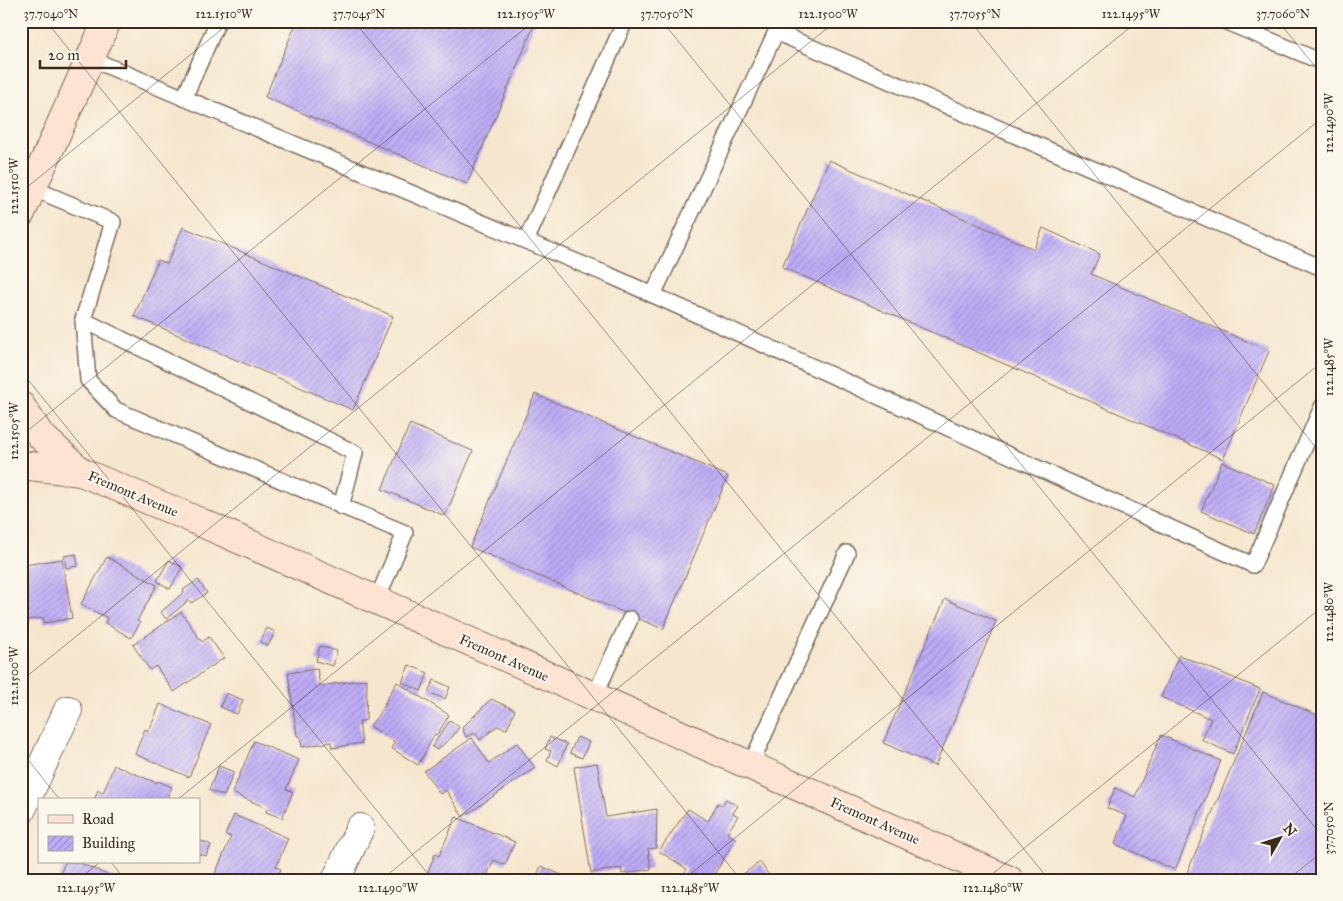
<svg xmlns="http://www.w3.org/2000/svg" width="1343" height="901" font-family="'IM FELL Great Primer',serif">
  <defs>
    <pattern id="building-hatch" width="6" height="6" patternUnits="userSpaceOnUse" patternTransform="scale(1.25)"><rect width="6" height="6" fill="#beacf8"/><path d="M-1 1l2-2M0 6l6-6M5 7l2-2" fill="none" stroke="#9c8cc8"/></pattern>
  </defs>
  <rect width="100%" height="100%" fill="#fbf7ec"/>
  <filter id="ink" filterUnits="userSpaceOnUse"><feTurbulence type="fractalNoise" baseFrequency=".02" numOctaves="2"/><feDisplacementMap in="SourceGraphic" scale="10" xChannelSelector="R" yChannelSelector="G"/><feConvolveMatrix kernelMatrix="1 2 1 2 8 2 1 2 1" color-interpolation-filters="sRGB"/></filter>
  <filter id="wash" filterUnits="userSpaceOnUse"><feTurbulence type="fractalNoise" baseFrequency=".0096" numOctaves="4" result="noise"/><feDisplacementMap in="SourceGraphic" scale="20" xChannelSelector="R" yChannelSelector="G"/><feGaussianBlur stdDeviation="1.12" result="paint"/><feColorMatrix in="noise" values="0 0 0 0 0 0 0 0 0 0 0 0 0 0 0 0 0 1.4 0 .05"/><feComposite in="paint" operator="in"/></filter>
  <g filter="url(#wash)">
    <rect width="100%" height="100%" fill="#f6e6ce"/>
    <g id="blocks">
      <!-- building -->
      <g fill="url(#building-hatch)">
        <path d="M297 21H536L467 184 265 97Z"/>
        <path d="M829 160 1034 249 1043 228 1100 254 1091 274 1269 351 1223 459 782 267Z"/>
        <path d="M183 227 393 316 353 410 134 316 158 260 167 264Z"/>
        <path d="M535 394 728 476 663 629 470 547Z"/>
        <path d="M410 424 473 451 445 516 382 489Z"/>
        <path d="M1222 462 1275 485 1254 534 1201 511Z"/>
        <path d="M76 554 78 566 66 568 64 556Z"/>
        <path d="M21 556 24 565 62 559 72 618 44 623 43 618 21 621Z"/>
        <path d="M107 557 157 585 137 621 140 623 131 638 105 623 107 618 81 604Z"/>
        <path d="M169 560 182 567 170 589 157 581Z"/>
        <path d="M198 580 207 593 191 603 189 600 166 619 161 612 184 592 183 590Z"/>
        <path d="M945 599 996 621 935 766 883 743Z"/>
        <path d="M181 612 202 642 209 637 224 658 174 692 156 666 150 670 133 645Z"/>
        <path d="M267 628 275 632 268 646 260 642Z"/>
        <path d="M320 646 337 651 333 666 316 661Z"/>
        <path d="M1179 655 1260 689 1233 754 1202 740 1211 719 1161 697Z"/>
        <path d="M409 665 428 673 421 691 402 682Z"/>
        <path d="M317 669 320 686 367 679 366 720 359 722 362 743 332 748 331 742 302 747 300 736H297L288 673Z"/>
        <path d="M434 680 450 687 445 699 428 692Z"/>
        <path d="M397 682 449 715 437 735 435 734 418 765 391 748 395 742 370 726 386 704H384Z"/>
        <path d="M1263 692 1322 717V880H1184Z"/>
        <path d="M226 693 243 700 237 714 220 707Z"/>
        <path d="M491 699 515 710 507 729 497 726 480 740 475 733 466 737 462 728Z"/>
        <path d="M160 704 211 725 189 777 135 754 145 729 149 731Z"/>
        <path d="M450 720 459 727 453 736 437 750 432 747Z"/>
        <path d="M1161 735 1221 761 1175 870 1115 844 1127 816 1107 808 1115 788 1135 797Z"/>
        <path d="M550 737 567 744 558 766 547 760 551 751 545 749Z"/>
        <path d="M577 737 589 742 582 758 570 753Z"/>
        <path d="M472 738 489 763 517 743 535 768 463 817 446 790 440 794 424 771Z"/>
        <path d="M254 741 299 760 286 789 293 792 282 818 266 812 267 808 232 793Z"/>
        <path d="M597 763 606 817 657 809 656 848 648 849 651 869 622 874 621 868 591 873 574 767Z"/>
        <path d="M114 765 157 783 158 781 172 787 166 800H94L98 790 103 793Z"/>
        <path d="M219 766 234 772 224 796 209 790Z"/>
        <path d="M726 799 738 806 733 813 738 816 727 833 736 839 715 873 718 875 715 880H694L684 874 687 869 659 851 688 809 708 821 718 803 722 806Z"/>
        <path d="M234 815 288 838 276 867 281 869 277 880H229L215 874 231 837 225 835Z"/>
        <path d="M456 817 515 842 505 865 494 860 485 880 425 879 435 854 439 856Z"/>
        <path d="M199 840 211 845 206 856 199 854Z"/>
        <path d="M65 862H78L119 880H58Z"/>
        <path d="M760 862 772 880H735Z"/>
        <path d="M541 866 573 880H535Z"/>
      </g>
    </g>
  </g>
  <g filter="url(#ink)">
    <use href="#blocks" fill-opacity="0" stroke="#7c6c5c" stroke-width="1"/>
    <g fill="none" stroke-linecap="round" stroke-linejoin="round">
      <defs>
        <g id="lane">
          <path d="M1224 21 1322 62"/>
          <path d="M91 59 526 241 625 21"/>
          <path d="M184 98 218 21"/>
          <path d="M32 188 113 222 83 320 88 380 116 410 405 533 376 602"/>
          <path d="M526 241 611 276 1253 565 1322 407"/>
          <path d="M653 295 776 32 1322 268"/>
          <path d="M83 320 355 453 341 507"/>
          <path d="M594 697 630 619"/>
          <path d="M750 766 847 553"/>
        </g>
        <g id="street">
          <path d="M21 811 68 710"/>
          <path d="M336 880 360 828"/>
        </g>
        <g id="secondary">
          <path d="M21 213 107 21"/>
          <path d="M21 406 40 435 81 472 184 515 1009 880"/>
          <path d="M21 465 81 472"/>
        </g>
      </defs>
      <!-- lane casing -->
      <use href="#lane" stroke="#7c6c5c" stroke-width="18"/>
      <!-- street casing -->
      <use href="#street" stroke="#7c6c5c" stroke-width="30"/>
      <!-- secondary casing -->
      <use href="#secondary" stroke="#7c6c5c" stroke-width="30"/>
      <!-- lane -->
      <use href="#lane" stroke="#fff" stroke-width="15"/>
      <!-- street -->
      <use href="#street" stroke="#fff" stroke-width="28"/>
      <!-- secondary -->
      <use href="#secondary" stroke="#fee3d2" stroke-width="28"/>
    </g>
  </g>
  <!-- ticks -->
  <path fill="none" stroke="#3b2a1e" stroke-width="1" stroke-opacity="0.45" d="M46 21 741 880M354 21 1049 880M662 21 1322 836M970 21 1322 455M1278 21 1322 75M21 192 232 21M21 371 433 880M21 436 534 21M21 681 836 21M21 751 60 800M177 800 1138 21M111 862 125 880M78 880 100 862M381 880 1322 118M683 880 1322 362M985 880 1322 607M1287 880 1322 852"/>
  <g text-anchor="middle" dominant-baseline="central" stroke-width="4" stroke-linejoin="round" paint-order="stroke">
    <!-- street labels -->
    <g font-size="14" fill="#3b2a1e" stroke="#fbf7ec">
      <text transform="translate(133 494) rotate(23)">Fremont Avenue</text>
      <text transform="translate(504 658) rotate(24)">Fremont Avenue</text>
      <text transform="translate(875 821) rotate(24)">Fremont Avenue</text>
    </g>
  </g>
  <!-- margin -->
  <rect width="1343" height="901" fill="none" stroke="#fbf7ec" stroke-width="55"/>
  <!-- legend -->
  <rect x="38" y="798" width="162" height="65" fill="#fbf7ec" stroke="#aea59a"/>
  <rect x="48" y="815" width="25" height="8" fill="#fee3d2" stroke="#aea59a"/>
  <text x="82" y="824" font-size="15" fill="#3b2a1e">Road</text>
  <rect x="48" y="836" width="25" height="15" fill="url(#building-hatch)" stroke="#aea59a"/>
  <text x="82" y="848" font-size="15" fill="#3b2a1e">Building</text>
  <!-- north arrow -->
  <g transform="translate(1280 838) rotate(51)" stroke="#fbf7ec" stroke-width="4" paint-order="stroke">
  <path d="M0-4L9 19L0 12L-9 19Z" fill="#3b2a1e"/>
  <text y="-8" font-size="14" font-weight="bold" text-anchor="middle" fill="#3b2a1e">N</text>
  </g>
  <!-- scale -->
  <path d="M40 60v8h86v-8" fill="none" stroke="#3b2a1e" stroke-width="2.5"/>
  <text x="48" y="60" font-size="15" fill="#3b2a1e" stroke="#fbf7ec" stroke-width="4" paint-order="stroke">20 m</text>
  <rect x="28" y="28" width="1288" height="846" fill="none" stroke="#3b2a1e" stroke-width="2"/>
  <g font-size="12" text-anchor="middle" fill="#3b2a1e">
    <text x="51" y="18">37.7040°N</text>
    <text x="224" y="18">122.1510°W</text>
    <text x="359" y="18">37.7045°N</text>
    <text x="526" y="18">122.1505°W</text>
    <text x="667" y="18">37.7050°N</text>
    <text x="828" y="18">122.1500°W</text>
    <text x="975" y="18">37.7055°N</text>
    <text x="1131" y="18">122.1495°W</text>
    <text x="1283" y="18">37.7060°N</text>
    <text transform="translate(1329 123) rotate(-90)" y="4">122.1490°W</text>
    <text transform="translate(14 186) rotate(-90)" y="4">122.1510°W</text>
    <text transform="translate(1329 367) rotate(-90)" y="4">122.1485°W</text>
    <text transform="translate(14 431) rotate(-90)" y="4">122.1505°W</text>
    <text transform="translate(1329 612) rotate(-90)" y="4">122.1480°W</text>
    <text transform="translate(14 676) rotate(-90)" y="4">122.1500°W</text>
    <text transform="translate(1329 828) rotate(-90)" y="4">37.7050°N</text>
    <text x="86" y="892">122.1495°W</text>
    <text x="388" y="892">122.1490°W</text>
    <text x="690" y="892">122.1485°W</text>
    <text x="993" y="892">122.1480°W</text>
  </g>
</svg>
